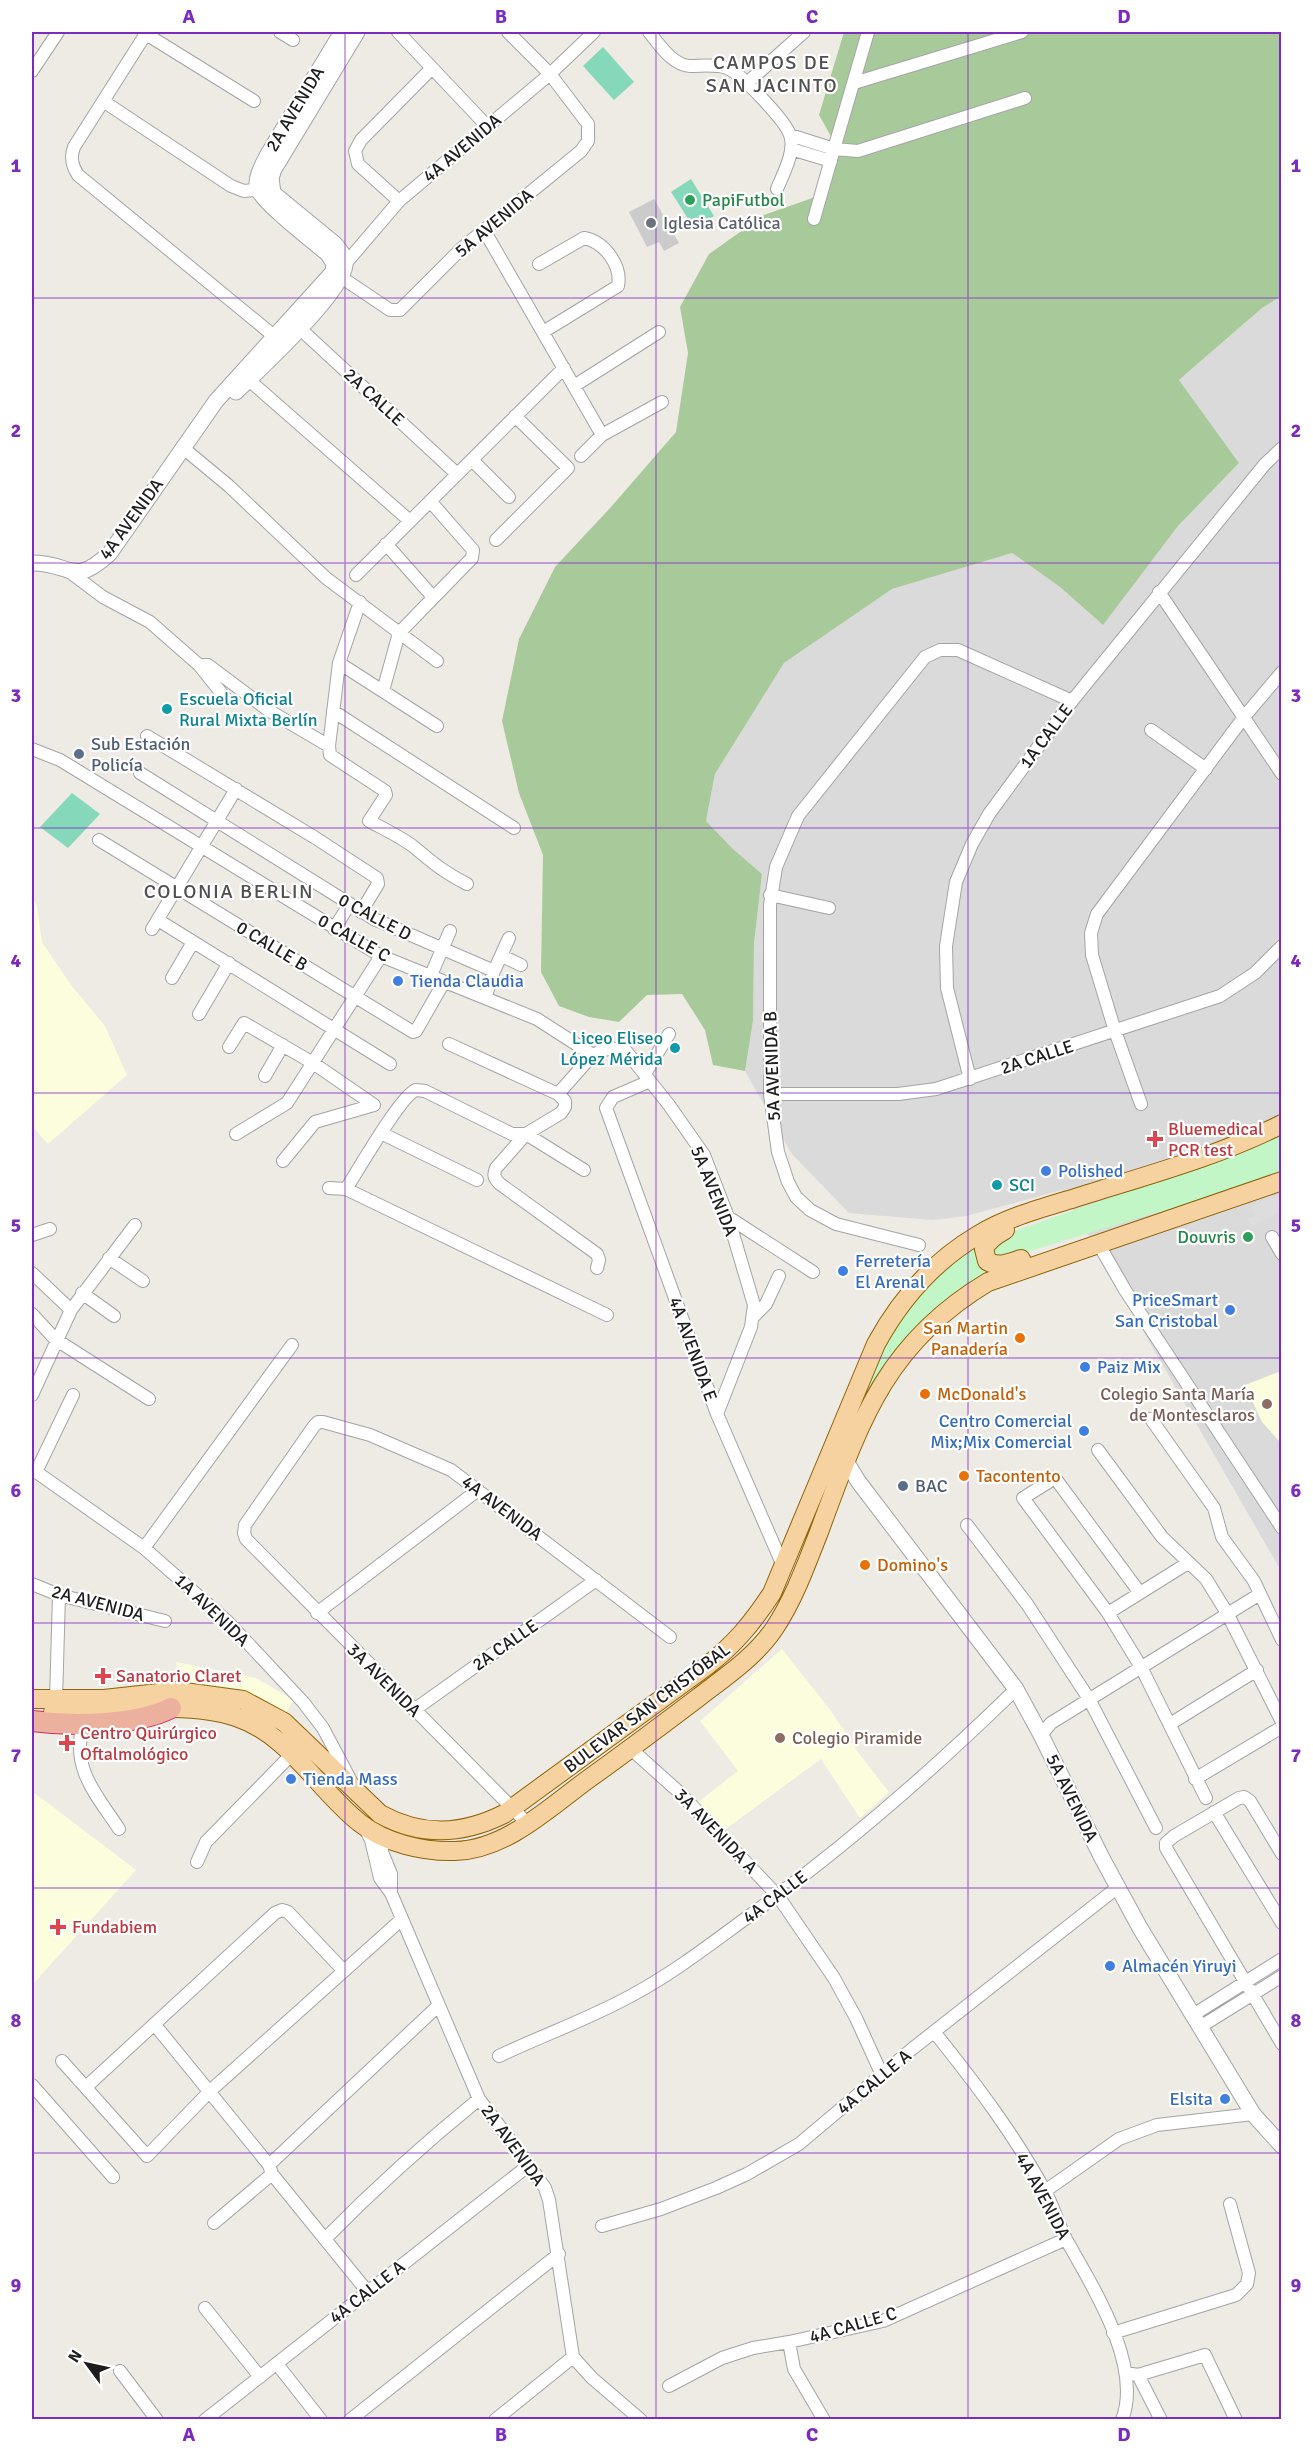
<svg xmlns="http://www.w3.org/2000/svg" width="1313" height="2451" viewBox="0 0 1313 2451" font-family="Signika,sans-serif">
	<rect width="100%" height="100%" fill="#eeeae4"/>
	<path fill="#dbdada" d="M1281,296V1571L1062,1190L966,1216L933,1220L849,1213L791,1153L745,1071L753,1021L754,944L762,874L733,849L706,821L715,774L784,663L892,589L1012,553L1060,587L1102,624L1178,526L1239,463L1179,380L1262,308Z"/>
	<path fill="#fcfddd" d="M32,896L37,906L42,942L71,985L105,1026L127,1075L48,1144L32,1126Z
		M1281,1371L1282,1441L1280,1442L1262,1422L1245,1385Z
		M782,1649L831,1711L860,1755L889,1792L860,1818L821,1759L723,1831L697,1803L738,1771L700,1721Z
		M176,1662L256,1678L294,1700L284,1715L249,1694L179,1682Z
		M32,1791L136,1870L32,1985Z"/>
	<path fill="#cbcbcb" d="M654,199L679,243L664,251L659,242L647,247L629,212Z"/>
	<path fill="#a8ca9b" d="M844,32H1281V296L1262,308L1179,380L1239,463L1178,526L1103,625L1060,587L1012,553L892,589L784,663L715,774L706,821L733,849L762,874L754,944L753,1021L745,1071L713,1065L705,1030L682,994L647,995L619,1022L589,1017L559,1006L541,972L543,855L519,793L502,721L519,639L555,567L611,507L676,432L688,353L680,307L709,254L764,215L818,196L837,147L819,115Z"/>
	<path fill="#c3f6c7" d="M1281,1129V1177L1202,1205L1155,1213L997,1261L991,1245L1006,1234L1120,1194Z
		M983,1238L998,1273L868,1392L869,1378L883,1347L926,1283Z"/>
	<path fill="#86d8ba" d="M603,47L634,82L614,100L583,66Z
		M691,179L714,216L694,228L671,192Z
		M72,793L100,814L68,848L40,827Z"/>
	<path fill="#ddd" d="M1281,1194V1211L1252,1227L1247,1218L1256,1216L1251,1205Z"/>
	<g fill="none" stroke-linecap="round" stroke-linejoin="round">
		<g stroke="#a4a4a4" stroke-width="14">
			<path id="minor" d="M147,32L74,147C70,158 72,166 78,175L274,336
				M280,32L293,40
				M398,32L487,126
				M649,32C659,44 672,65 690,66C703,66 716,64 727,68C741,73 786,122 790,135C796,151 783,174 777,189
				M146,34L254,101
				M32,71L58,32
				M748,82L804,32
				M854,83L1022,32
				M103,101L231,186L244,191L264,189
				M790,135L834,149L868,32
				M791,149L831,161
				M399,201L358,164L355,151L361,140L432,68
				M814,219L834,149L858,151L1025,98
				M484,230L602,435
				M339,264L346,263L399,201L550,74L594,32
				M539,264L584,238C605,242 622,266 618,286L543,332
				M335,273L390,310H400L461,249L581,151L588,141V124L550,74L508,32
				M295,324L457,474
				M242,374L410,521
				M574,386L659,332
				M182,447L229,486L326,578L437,661
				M581,456L602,435L662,402
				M472,460L509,497
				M496,540L568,468L515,416
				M386,544L433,597
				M71,573L103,597L150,622L199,665H208L268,710L329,746
				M356,575L564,368
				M1159,592L1282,774
				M360,602L339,663L329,746L330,755L385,791L386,795L369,821C384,829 401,837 414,847C434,864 444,872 467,884
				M339,663L437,726
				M199,665L227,700
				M383,691L399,633L472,558L473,550L430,501
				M333,711L514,828
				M1151,730L1206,769
				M147,736L314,837L377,878L378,884L361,912
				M32,749L60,760L381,956L537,1019L593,1055
				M140,773L374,919L494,971
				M99,840L413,1032L416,1031L444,982
				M770,895L829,908
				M158,920L390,1064
				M152,929L236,789
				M334,929L349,905
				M502,956L521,965
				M431,975L450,931
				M172,978L193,942
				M485,998L494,971L509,938
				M199,1014L229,963
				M449,1044L558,1094
				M229,1047L244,1023L313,1063L374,1105L315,1122L283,1161
				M645,1074L669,1034
				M265,1076L283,1045
				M970,1079L947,988L946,946L956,882L972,844L989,814L1072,701L1265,464L1282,448
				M650,1081L613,1097L606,1108L717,1414L784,1568
				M770,1094H898L936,1089L1220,996L1255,973L1282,946
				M1141,1104L1115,1031L1092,955L1091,933L1097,914L1244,717L1282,672
				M381,1133L477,1180
				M236,1134L287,1103L381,956
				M329,1188L346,1189L607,1315
				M346,1189C357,1172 401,1095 416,1090C417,1090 424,1091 425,1091L512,1134H526L584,1170
				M728,1217L813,1272
				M32,1235L50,1229
				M1272,1237L1282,1254
				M1098,1243L1125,1290L1282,1528
				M919,1245L836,1224L810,1210L796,1197L788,1182L778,1152L770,1094V905L776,867L798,816L925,657L940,650H958L1072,701
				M109,1258L143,1281
				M597,1268L599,1260L597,1254L500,1184C494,1178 493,1175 496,1168L526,1134L561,1113L565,1107V1101L558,1094L588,1060C599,1049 612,1046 626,1051L669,1105L704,1155L728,1217L754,1305L751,1327L717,1414
				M32,1273L71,1310
				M82,1293L114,1316
				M32,1314L55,1339L149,1399
				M754,1316L766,1304L779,1276
				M32,1395L71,1310L135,1225
				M1151,1419L1214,1508L1222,1537L1254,1581L1282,1640
				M1098,1450L1162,1537L1206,1579L1227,1613L1282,1722
				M32,1469L144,1548L228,1622L303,1702L323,1728L351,1781
				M36,1472L73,1395
				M967,1525L1027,1604L1089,1699L1156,1828
				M144,1548L292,1345
				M32,1584L59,1595L165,1621
				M1140,1593L1055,1478L1023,1498L1108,1613L1141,1667L1206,1798
				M317,1613L478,1490
				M1108,1613L1188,1563
				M56,1700L59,1595
				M414,1710L596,1580
				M83,1724C71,1769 96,1794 119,1829
				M1170,1724L1257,1670
				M1041,1735L1051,1723L1260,1594
				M631,1749L680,1793L778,1896L834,1978L856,2018L882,2075
				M1195,1779L1282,1727
				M1214,1812L1282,1923
				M527,1823L246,1539L244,1533L245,1525L314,1426L318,1422H323L370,1435L451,1470L670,1637
				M364,1827L371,1840L380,1878L391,1893L479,2099L529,2165L545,2188L549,2200L573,2357L592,2378L641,2420
				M383,1837L382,1852L391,1874V1893
				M1282,1854L1250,1801L1244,1797L1239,1798L1174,1836L1166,1843V1848L1282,2044
				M197,1862L206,1842L292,1754
				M1193,2015L1282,1959
				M155,2025L269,2165L272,2174L367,2291
				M1200,2027L1282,1976
				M935,2033C975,2083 1014,2134 1045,2191C1054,2207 1058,2225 1067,2241C1093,2287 1143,2366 1122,2420
				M499,2056C545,2034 592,2018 636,1993C676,1971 712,1943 749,1916C844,1848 932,1771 1016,1689
				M62,2061L147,2156L210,2091L402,1919
				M32,2085L113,2177
				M86,2087L275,1913L282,1910L288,1912L344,1971
				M269,2165L439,2005
				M1045,2191L1119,2139L1157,2125L1253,2114
				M214,2223L272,2174
				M602,2226L661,2209L716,2188L747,2174L799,2144L912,2049L1118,1887
				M325,2239C374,2189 425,2143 479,2099
				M205,2308L260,2377
				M1113,2333L1236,2295L1247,2284L1249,2273L1230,2204
				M789,2342L794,2369L824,2420
				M277,2364L321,2420
				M120,2371L157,2420
				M1126,2373L1138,2375L1205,2355L1236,2420
				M1138,2375L1161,2420
				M669,2386L722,2358L753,2348L789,2342L883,2321L1066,2239
				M205,2420L529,2165
				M350,2420L559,2254
				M495,2420L573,2357"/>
		</g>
		<g stroke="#a4a4a4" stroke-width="17">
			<path id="tertiary" d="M236,392C258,371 344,291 345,265C346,257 340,250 335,244L273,193L271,178L274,169L357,32
				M32,563C73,563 72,588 110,553L216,401L333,272L334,264L328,254C315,243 259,200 257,187C256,176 262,166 267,156L342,32
				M846,1461L858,1481L1016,1689L1041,1735L1102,1858L1140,1928L1253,2114L1282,2146"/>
		</g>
		<g stroke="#8d6409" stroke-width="20">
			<path id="primary" d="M1005,1230C996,1235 988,1240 984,1249L987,1261C998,1268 1009,1263 1021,1259
				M32,1699H104L177,1691L243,1700L284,1722L380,1814C422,1837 462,1835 504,1814L708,1665C735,1644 753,1622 772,1593L876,1344C900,1300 934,1261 978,1235C1008,1217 1042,1208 1075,1198C1144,1176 1217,1157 1282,1124
				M53,1712C106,1712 186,1700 236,1717C290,1735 317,1789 360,1823C385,1843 423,1852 455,1851C505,1850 549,1808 587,1780C625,1753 662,1725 699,1697C725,1677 755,1657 774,1629C794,1599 806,1565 819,1532C859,1424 884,1344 988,1282L1282,1181"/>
		</g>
		<g stroke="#cd2f62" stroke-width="22">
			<path id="trunk" d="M32,1721C70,1726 136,1726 171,1708"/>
		</g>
		<use href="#minor" stroke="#fff" stroke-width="12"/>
		<use href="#tertiary" stroke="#fff" stroke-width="15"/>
		<use href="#primary" stroke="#f6d2a0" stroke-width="18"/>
		<use href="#trunk" stroke="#ecb19e" stroke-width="20"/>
	</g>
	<path fill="none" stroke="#7b2cbf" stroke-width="1.5" stroke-opacity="0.55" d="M345,32V2420M656,32V2420M968,32V2420M32,298H1282M32,563H1282M32,828H1282M32,1093H1282M32,1358H1282M32,1623H1282M32,1888H1282M32,2153H1282"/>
	<g fill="#2e9e5b" stroke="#fff" stroke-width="2">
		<circle cx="690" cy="200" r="6"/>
		<circle cx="1248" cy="1237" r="6"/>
	</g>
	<circle fill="#6b7280" stroke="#fff" stroke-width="2" cx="651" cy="223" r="6"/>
	<g fill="#0f9aa8" stroke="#fff" stroke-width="2">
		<circle cx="167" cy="709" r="6"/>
		<circle cx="675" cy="1048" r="6"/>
		<circle cx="997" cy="1185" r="6"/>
	</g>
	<g fill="#5c6f8a" stroke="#fff" stroke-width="2">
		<circle cx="79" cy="754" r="6"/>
		<circle cx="903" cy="1486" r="6"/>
	</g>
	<g fill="#3f7fe0" stroke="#fff" stroke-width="2">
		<circle cx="398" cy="981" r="6"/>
		<circle cx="1046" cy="1171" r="6"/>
		<circle cx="843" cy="1271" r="6"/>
		<circle cx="1230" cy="1310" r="6"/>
		<circle cx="1085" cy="1367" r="6"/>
		<circle cx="1084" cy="1431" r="6"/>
		<circle cx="291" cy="1779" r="6"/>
		<circle cx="1110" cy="1966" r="6"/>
		<circle cx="1225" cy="2099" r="6"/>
	</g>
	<g fill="#e0444e" stroke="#fff" stroke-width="2">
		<path d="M1152 1130h6v6h6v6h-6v6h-6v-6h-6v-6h6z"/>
		<path d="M100 1667h6v6h6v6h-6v6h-6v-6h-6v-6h6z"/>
		<path d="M64 1734h6v6h6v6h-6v6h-6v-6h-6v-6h6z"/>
		<path d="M55 1918h6v6h6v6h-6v6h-6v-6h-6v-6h6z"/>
	</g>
	<g fill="#e8710a" stroke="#fff" stroke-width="2">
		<circle cx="1020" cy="1338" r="6"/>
		<circle cx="925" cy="1394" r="6"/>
		<circle cx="964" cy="1476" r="6"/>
		<circle cx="865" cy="1565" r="6"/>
	</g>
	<g fill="#8d6e63" stroke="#fff" stroke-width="2">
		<circle cx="1267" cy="1404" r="6"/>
		<circle cx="780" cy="1738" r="6"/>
	</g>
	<g text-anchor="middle" stroke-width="4.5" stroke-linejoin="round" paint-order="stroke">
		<g font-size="18" fill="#1d1d1d" stroke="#fff">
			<text transform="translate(295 109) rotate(-59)" y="6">2A AVENIDA</text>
			<text transform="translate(462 148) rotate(-40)" y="6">4A AVENIDA</text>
			<text transform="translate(494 223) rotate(-40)" y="6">5A AVENIDA</text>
			<text transform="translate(374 397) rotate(43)" y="6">2A CALLE</text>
			<text transform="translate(131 519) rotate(-54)" y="6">4A AVENIDA</text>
			<text transform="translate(1046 736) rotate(-53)" y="6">1A CALLE</text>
			<text transform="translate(375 917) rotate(28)" y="6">0 CALLE D</text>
			<text transform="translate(354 938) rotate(29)" y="6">0 CALLE C</text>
			<text transform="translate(272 946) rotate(31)" y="6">0 CALLE B</text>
			<text transform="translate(1037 1057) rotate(-18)" y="6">2A CALLE</text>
			<text transform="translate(772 1066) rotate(-92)" y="6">5A AVENIDA B</text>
			<text transform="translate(714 1191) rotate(68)" y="6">5A AVENIDA</text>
			<text transform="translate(693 1349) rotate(70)" y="6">4A AVENIDA E</text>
			<text transform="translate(502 1508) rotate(37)" y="6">4A AVENIDA</text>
			<text transform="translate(98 1603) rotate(15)" y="6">2A AVENIDA</text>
			<text transform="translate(212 1610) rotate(44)" y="6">1A AVENIDA</text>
			<text transform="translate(505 1645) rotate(-35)" y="6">2A CALLE</text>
			<text transform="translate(384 1680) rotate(45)" y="6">3A AVENIDA</text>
			<text transform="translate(647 1708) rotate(-37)" y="6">BULEVAR SAN CRISTÓBAL</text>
			<text transform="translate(1072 1798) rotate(64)" y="6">5A AVENIDA</text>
			<text transform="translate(716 1831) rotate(46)" y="6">3A AVENIDA A</text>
			<text transform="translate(775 1897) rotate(-37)" y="6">4A CALLE</text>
			<text transform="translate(874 2082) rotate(-40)" y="6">4A CALLE A</text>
			<text transform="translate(513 2145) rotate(54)" y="6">2A AVENIDA</text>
			<text transform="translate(1043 2196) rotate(62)" y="6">4A AVENIDA</text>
			<text transform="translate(367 2292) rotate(-38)" y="6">4A CALLE A</text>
			<text transform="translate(853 2325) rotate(-16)" y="6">4A CALLE C</text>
		</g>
		<g font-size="18" fill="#27864d" stroke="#fff" text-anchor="start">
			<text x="702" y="206">PapiFutbol</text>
			<text x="1236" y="1243" text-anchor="end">Douvris</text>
		</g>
		<g font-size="18" fill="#5b616d" stroke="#fff" text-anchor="start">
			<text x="663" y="229">Iglesia Católica</text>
		</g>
		<g font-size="18" fill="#0d838f" stroke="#fff" text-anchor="start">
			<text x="179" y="705">Escuela Oficial<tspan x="179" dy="21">Rural Mixta Berlín</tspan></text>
			<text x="663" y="1044" text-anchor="end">Liceo Eliseo<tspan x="663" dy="21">López Mérida</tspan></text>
			<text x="1009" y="1191">SCI</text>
		</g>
		<g font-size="18" fill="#4e5e75" stroke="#fff" text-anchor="start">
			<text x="91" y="750">Sub Estación<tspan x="91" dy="21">Policía</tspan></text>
			<text x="915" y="1492">BAC</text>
		</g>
		<g font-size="18" fill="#366cbe" stroke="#fff" text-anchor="start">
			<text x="410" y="987">Tienda Claudia</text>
			<text x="1058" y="1177">Polished</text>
			<text x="855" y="1267">Ferretería<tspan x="855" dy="21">El Arenal</tspan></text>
			<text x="1218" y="1306" text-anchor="end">PriceSmart<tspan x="1218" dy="21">San Cristobal</tspan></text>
			<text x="1097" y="1373">Paiz Mix</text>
			<text x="1072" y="1427" text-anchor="end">Centro Comercial<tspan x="1072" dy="21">Mix;Mix Comercial</tspan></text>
			<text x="303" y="1785">Tienda Mass</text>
			<text x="1122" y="1972">Almacén Yiruyi</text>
			<text x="1213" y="2105" text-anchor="end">Elsita</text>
		</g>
		<g font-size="18" fill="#be3a42" stroke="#fff" text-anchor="start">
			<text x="1168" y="1135">Bluemedical<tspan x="1168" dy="21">PCR test</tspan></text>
			<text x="116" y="1682">Sanatorio Claret</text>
			<text x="80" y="1739">Centro Quirúrgico<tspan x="80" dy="21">Oftalmológico</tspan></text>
			<text x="72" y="1933">Fundabiem</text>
		</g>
		<g font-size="18" fill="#c56008" stroke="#fff" text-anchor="start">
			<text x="1008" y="1334" text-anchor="end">San Martin<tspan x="1008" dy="21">Panadería</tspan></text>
			<text x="937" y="1400">McDonald's</text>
			<text x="976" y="1482">Tacontento</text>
			<text x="877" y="1571">Domino's</text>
		</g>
		<g font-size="18" fill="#785e54" stroke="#fff" text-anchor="end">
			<text x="1255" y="1400">Colegio Santa María<tspan x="1255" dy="21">de Montesclaros</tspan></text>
			<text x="792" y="1744" text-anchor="start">Colegio Piramide</text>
		</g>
		<g font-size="20" letter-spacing="1.5" fill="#505050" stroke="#fff">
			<text x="772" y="69">CAMPOS DE<tspan x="772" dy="23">SAN JACINTO</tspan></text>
			<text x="229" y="898">COLONIA BERLIN</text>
		</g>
	</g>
	<rect width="1313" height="2451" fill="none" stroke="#ffffff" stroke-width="66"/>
	<g transform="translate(87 2364) rotate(303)" stroke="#ffffff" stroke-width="4.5" paint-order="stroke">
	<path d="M0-4.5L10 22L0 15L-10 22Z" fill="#1d1d1d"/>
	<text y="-9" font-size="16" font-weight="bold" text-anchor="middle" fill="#1d1d1d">N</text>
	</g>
	<rect x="33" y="33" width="1247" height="2385" fill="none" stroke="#7b2cbf" stroke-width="2"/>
	<g font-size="20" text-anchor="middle" font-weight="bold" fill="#7b2cbf">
		<text x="189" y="23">A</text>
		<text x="501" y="23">B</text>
		<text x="812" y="23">C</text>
		<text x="1124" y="23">D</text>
		<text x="16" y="172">1</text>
		<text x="1296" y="172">1</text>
		<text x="16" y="437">2</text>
		<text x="1296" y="437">2</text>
		<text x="16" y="702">3</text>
		<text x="1296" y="702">3</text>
		<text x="16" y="967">4</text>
		<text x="1296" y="967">4</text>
		<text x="16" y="1232">5</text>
		<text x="1296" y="1232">5</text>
		<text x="16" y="1497">6</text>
		<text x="1296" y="1497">6</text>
		<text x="16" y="1762">7</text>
		<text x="1296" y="1762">7</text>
		<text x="16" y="2027">8</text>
		<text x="1296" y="2027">8</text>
		<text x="16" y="2292">9</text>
		<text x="1296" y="2292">9</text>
		<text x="189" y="2441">A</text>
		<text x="501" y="2441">B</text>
		<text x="812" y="2441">C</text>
		<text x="1124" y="2441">D</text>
	</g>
</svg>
